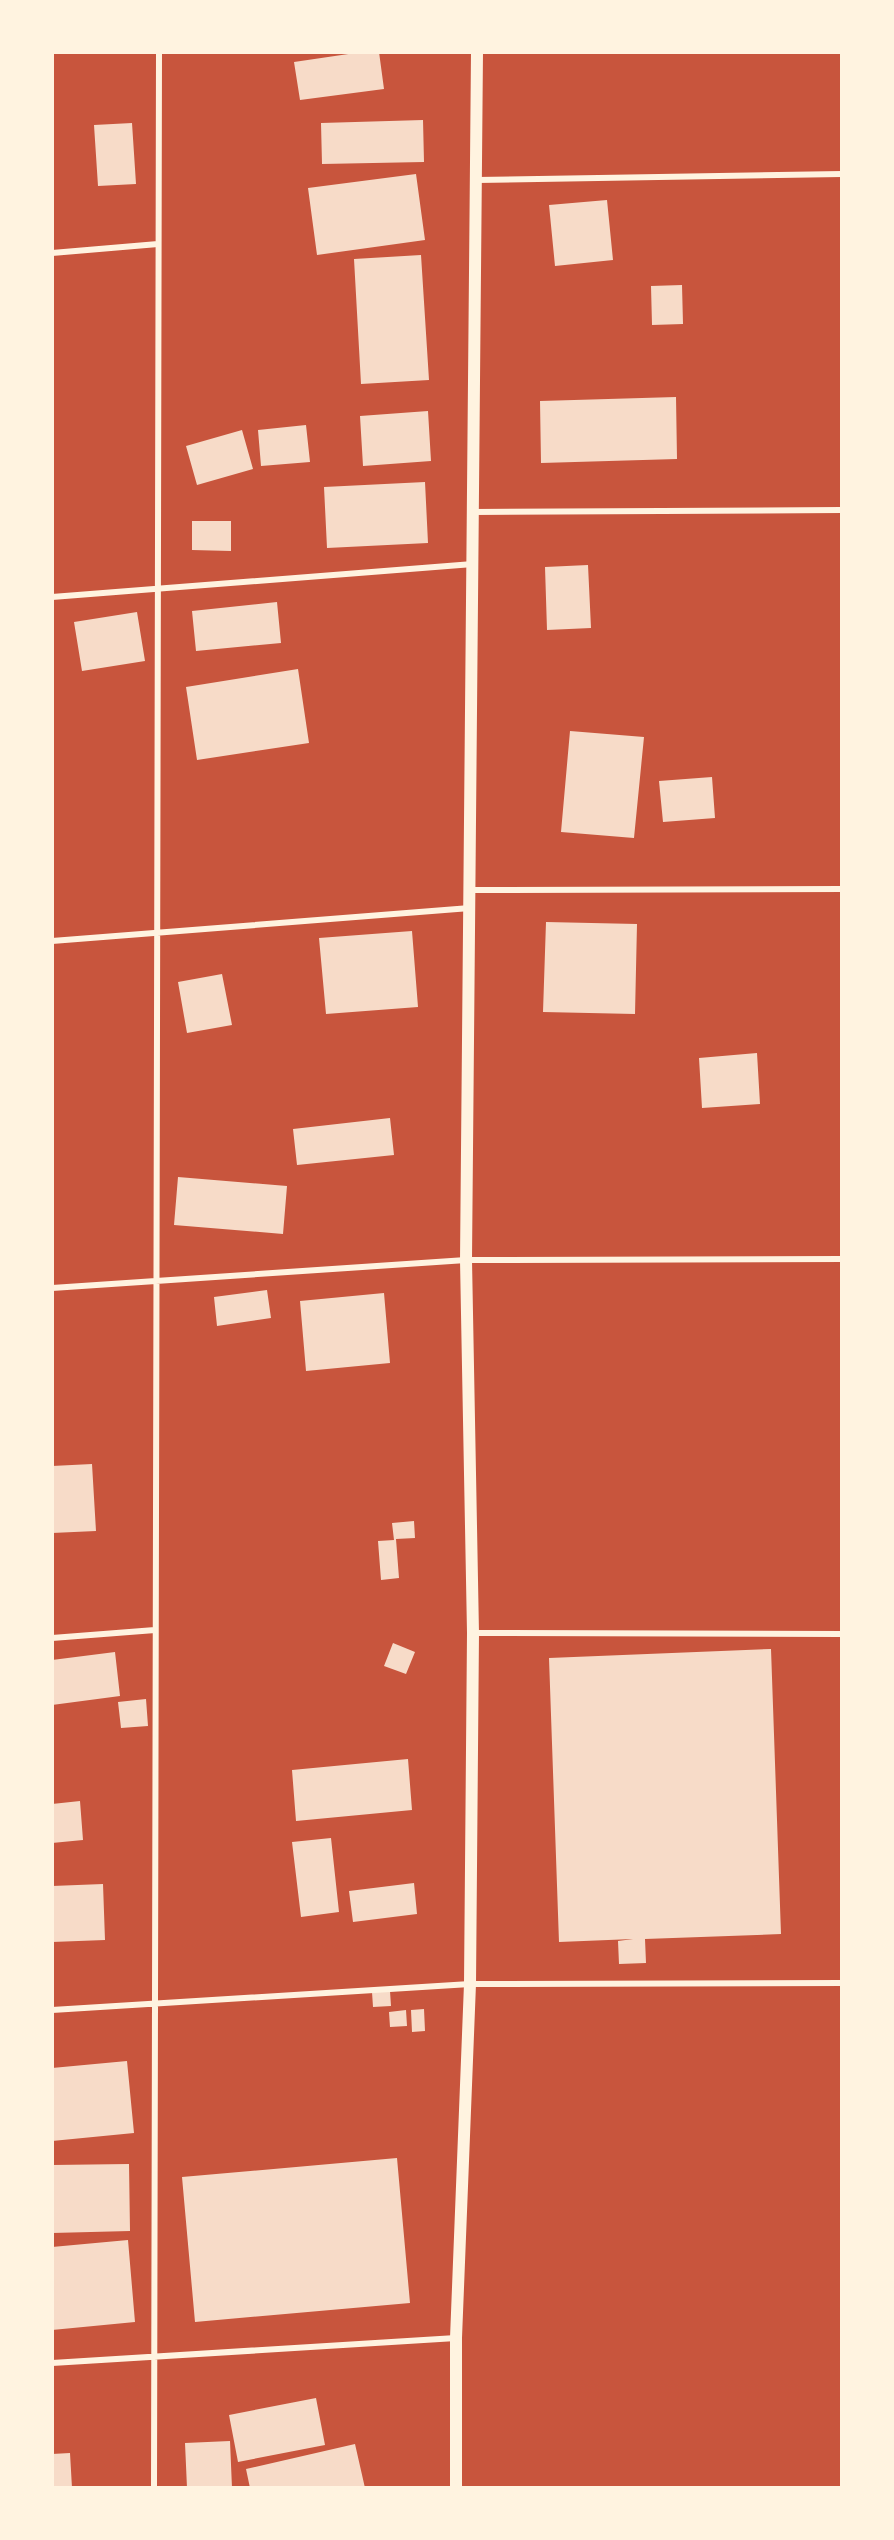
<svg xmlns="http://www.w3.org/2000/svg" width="894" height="2540" viewBox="0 0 894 2540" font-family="'Asap Condensed',sans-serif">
	<rect width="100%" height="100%" fill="#c8553d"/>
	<path fill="#f7dbc8" d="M362,52H379L384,89L300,100L294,62Z
		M423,120L424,162L322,164L321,123Z
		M132,123L136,184L98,186L94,125Z
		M416,174L425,240L317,255L308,188Z
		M607,200L613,260L555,266L549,205Z
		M421,255L429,380L361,384L354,259Z
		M682,285L683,324L652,325L651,286Z
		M676,397L677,459L541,463L540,401Z
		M428,411L431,461L363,466L360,416Z
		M306,425L310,462L261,466L258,430Z
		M242,430L253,469L197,485L186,446Z
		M425,482L428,543L327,548L324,487Z
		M192,521H231V551L192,550Z
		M588,565L591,628L547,630L545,567Z
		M277,602L281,643L196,651L192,611Z
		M137,612L145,661L82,671L74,622Z
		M298,669L309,743L197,760L186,687Z
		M570,731L644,737L634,838L561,832Z
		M712,777L715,818L663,822L659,781Z
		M546,922L637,924L635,1014L543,1012Z
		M412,931L418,1007L326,1014L319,938Z
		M222,974L232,1025L187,1033L178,982Z
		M757,1053L760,1104L702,1108L699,1058Z
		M390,1118L394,1155L297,1165L293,1129Z
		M178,1177L287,1186L283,1234L174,1225Z
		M267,1290L271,1318L217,1326L214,1297Z
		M384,1293L390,1363L306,1371L300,1301Z
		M92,1464L96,1531L52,1533V1466Z
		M414,1521L415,1538L396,1539L399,1578L381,1580L378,1541L394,1540L392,1523Z
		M393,1643L415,1652L406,1674L384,1666Z
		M771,1649L781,1934L645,1939L646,1963L619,1964L618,1941L633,1939L559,1942L549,1658Z
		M115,1652L120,1696L52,1705V1660Z
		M146,1699L148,1726L121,1728L118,1702Z
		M408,1759L412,1810L296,1821L292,1770Z
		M80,1801L83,1840L52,1843V1804Z
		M331,1838L339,1912L301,1917L292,1842Z
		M414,1883L417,1914L353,1922L349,1891Z
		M103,1884L105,1940L52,1942V1886Z
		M390,1991L391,2006L373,2007L372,1992Z
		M424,2009L425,2031L412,2032L411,2010Z
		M406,2010L407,2026L390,2027L389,2012Z
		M127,2061L134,2133L52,2141V2068Z
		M397,2158L410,2303L195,2322L182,2177Z
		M129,2164L130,2231L52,2233V2165Z
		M128,2240L135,2322L52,2330V2247Z
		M316,2398L325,2445L238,2462L229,2415Z
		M230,2441L232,2488H187L185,2443Z
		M355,2444L365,2488H250L246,2469Z
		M70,2453L72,2488H52V2454Z"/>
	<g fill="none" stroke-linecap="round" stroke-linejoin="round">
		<path stroke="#fff3e0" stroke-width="6" d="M477,180L842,174
			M52,253L158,244
			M473,512L842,510
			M52,597L473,564
			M471,890L842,889
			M52,941L470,908
			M52,1288L466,1260L842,1259
			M473,1633L842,1634
			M52,1638L155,1630
			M52,2010L470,1984L842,1983
			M52,2363L456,2338
			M154,2488L159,52"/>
		<path stroke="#fff3e0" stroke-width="12" d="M456,2488V2338L470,1984L473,1633L466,1260L477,52"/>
	</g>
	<rect width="894" height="2540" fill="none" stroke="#fff3e0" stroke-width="108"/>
</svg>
